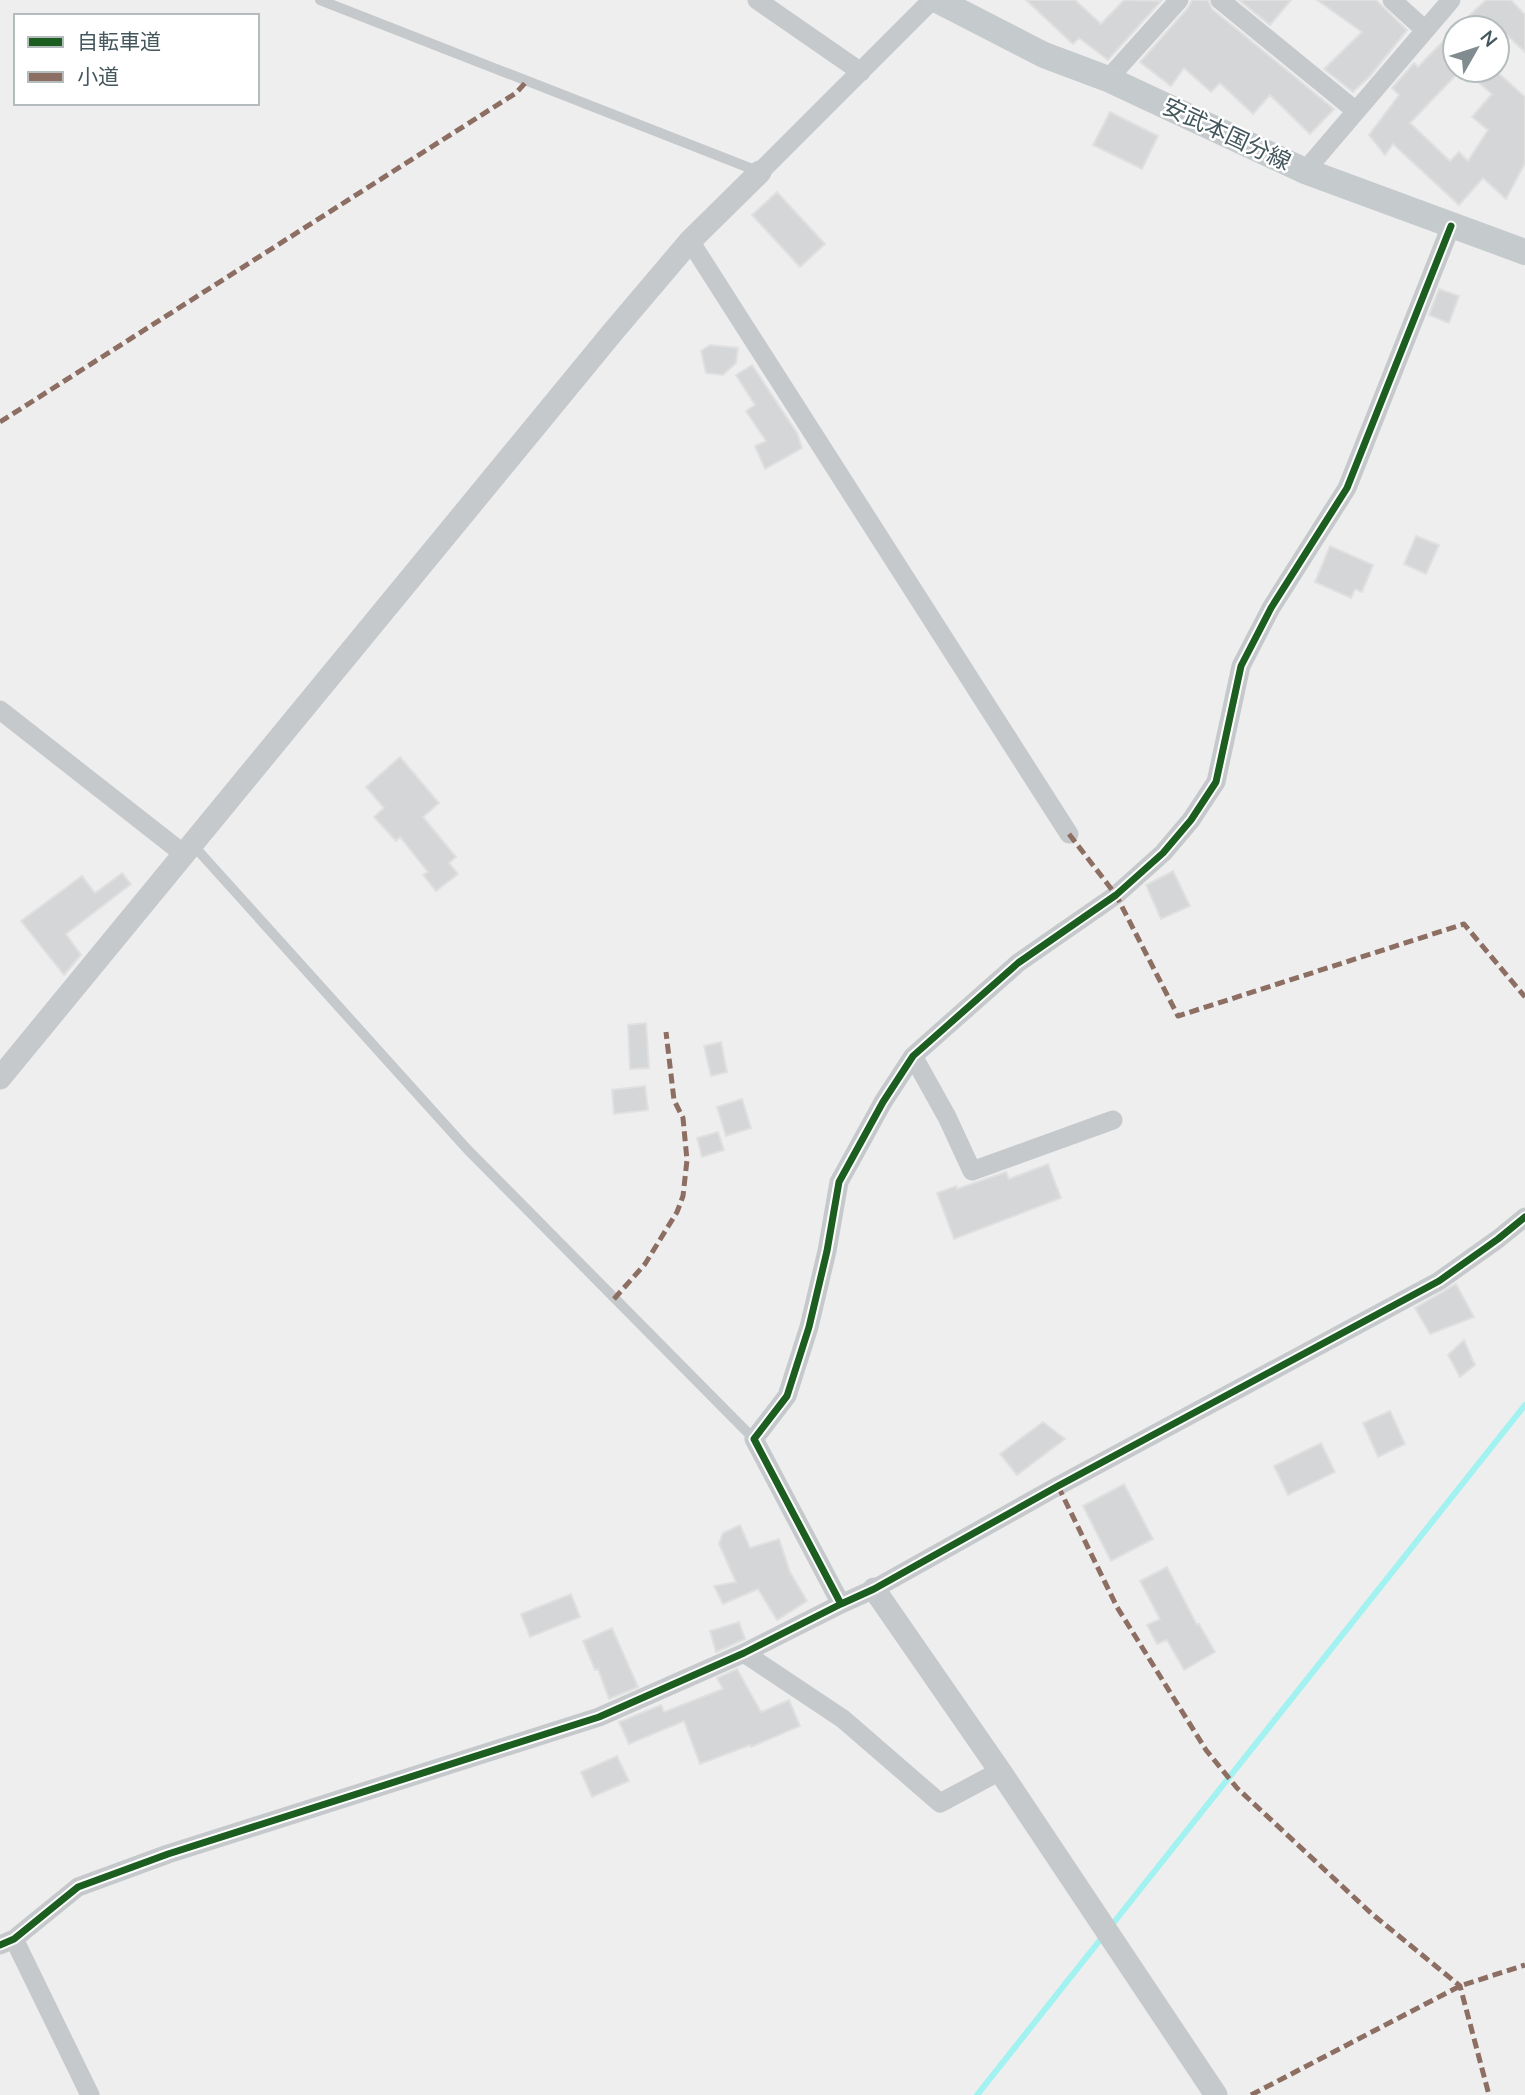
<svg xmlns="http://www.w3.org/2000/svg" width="1525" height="2095" viewBox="0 0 1525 2095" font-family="'Nunito Sans','Noto Sans JP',sans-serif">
	<rect width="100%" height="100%" fill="#efeeee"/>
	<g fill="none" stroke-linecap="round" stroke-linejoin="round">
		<path stroke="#a1f2f0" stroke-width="6" d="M1111,1926L1525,1405
			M977,2095L1104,1935"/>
	</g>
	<path fill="#d5d6d7" stroke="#e0e0e1" stroke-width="2" d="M1026,0H1075L1101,24L1124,0L1161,1L1108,60L1079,38L1073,44Z
		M1192,0H1208L1212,9L1334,109L1310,134L1270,95L1253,114L1220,83L1211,92L1184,68L1171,86L1140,62L1188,8Z
		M1239,0H1291L1270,25Z
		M1317,0H1376L1407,30L1370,76L1353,92L1324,69L1362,32Z
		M1486,0H1511L1525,15V52L1507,35L1503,38L1497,28H1456Z
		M1455,29V76L1410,123L1450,161L1459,152L1468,161L1488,130L1472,117L1492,94L1464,70H1495L1525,97V163L1506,199L1483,178L1459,205L1393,144L1385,155L1369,135L1399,95L1392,88L1414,63L1418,67Z
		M1110,112L1158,136L1142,169L1093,145Z
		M777,192L825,244L800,267L752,215Z
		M1439,289L1459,296L1449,323L1429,315Z
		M710,345L738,348L736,363L723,375L706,373L701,351Z
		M752,365L797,433L802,448L765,469L755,446L766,441L746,411L755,405L736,375Z
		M1416,536L1439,545L1426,574L1404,564Z
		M1330,546L1373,565L1362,592L1355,589L1351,598L1315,582Z
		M400,757L439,803L423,817L456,857L449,863L458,874L436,891L423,875L428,872L400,837L396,841L374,817L384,808L366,787Z
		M1173,871L1190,906L1161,919L1146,885Z
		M122,873L131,884L66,934L81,955L64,975L21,921L82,876L95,893Z
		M646,1023L649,1068L630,1069L628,1025Z
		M721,1042L727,1072L711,1076L704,1046Z
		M645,1086L648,1110L614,1114L612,1090Z
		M742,1099L751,1128L726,1136L717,1107Z
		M718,1132L724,1150L702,1157L697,1138Z
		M1048,1164L1061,1198L954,1239L937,1193L956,1186L957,1189L1006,1172L1009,1179Z
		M1456,1284L1474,1317L1430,1334L1415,1308Z
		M1464,1340L1475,1365L1460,1377L1448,1355Z
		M1390,1411L1405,1444L1378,1457L1363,1423Z
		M1043,1422L1065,1439L1017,1475L1000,1454Z
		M1321,1443L1335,1472L1288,1495L1274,1466Z
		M1124,1484L1153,1539L1111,1561L1083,1506Z
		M740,1525L750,1548L779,1539L790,1572L807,1601L777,1620L758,1589L723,1604L714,1586L736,1582L719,1544L723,1533Z
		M1167,1567L1197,1625L1199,1624L1215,1652L1184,1670L1167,1640L1157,1644L1147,1625L1160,1619L1140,1581Z
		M571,1594L580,1617L530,1637L521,1614Z
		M739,1622L745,1639L716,1652L710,1631Z
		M612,1628L638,1687L609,1699L598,1669L595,1670L583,1641Z
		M737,1669L761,1712L789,1700L800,1726L751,1747L750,1745L700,1764L684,1721L629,1744L619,1722L661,1705L664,1712L723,1689L717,1678Z
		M617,1756L629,1781L592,1797L581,1772Z"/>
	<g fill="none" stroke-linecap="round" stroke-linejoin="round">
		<path stroke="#c5c9cb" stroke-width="10" d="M320,0L760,172
			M193,845L467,1149L754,1439"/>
		<path stroke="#c5c9cb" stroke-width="19" d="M757,0L861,72
			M1220,0L1356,111
			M1392,0L1425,30
			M1108,79L1179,0
			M1305,171L1451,0
			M760,172L932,0
			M690,241L1069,834
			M0,710L185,855
			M913,1056L947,1117L972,1171L1113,1120
			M841,1604L754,1439L787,1396L809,1327L827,1251L839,1182L883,1102L913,1056L1018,963L1116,895L1163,853L1191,820L1216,782L1241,666L1271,608L1347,488L1451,226
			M744,1653L843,1719L940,1803L1000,1771
			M14,1939L90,2095
			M0,1945L14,1939L78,1887L168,1854L599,1717L744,1653L841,1604L874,1589L1058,1486L1439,1281L1498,1239L1525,1217"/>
		<path stroke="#c5c9cb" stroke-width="23" d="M0,1078L612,333L690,241L760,172
			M874,1589L1000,1771L1216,2095"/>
		<path stroke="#c5cacd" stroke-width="26" d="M937,0L1044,55L1108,79L1305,171L1525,252"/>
		<path stroke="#8d6e63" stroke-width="5" stroke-dasharray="10 5" stroke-linecap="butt" d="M0,422L516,93L527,81
			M1069,834L1116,895L1178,1016L1464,924L1525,997
			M614,1299L645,1264L677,1212L683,1196L687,1160L683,1118L674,1100L666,1032
			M1058,1486L1117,1607L1206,1750L1237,1788L1372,1914L1460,1986L1489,2095
			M1251,2095L1460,1986L1525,1965"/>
		<g stroke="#fff" stroke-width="11">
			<path id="cycleway" d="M841,1604L754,1439L787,1396L809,1327L827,1251L839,1182L883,1102L913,1056L1018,963L1116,895L1163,853L1191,820L1216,782L1241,666L1271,608L1347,488L1451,226
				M0,1945L14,1939L78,1887L168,1854L599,1717L744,1653L841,1604L874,1589L1058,1486L1439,1281L1498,1239L1525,1217"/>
		</g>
		<use href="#cycleway" stroke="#1b5e20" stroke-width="7"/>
	</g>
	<g text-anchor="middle" stroke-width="5" stroke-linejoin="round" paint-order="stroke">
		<g font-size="23" fill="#44575d" stroke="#fff">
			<text transform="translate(1227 134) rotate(25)" y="8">安武本国分線</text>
		</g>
	</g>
	<rect x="14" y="14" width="245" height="91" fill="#ffffff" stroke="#b4bcbe" stroke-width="2"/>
	<rect x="28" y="37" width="35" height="10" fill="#1b5e20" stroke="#b4bcbe" stroke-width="2"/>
	<text x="77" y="49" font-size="21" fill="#44575d">自転車道</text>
	<rect x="28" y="72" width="35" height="10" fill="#8d6e63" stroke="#b4bcbe" stroke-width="2"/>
	<text x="77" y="84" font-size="21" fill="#44575d">小道</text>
	<g transform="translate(1476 49) rotate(51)"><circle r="33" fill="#ffffff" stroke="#b4bcbe" stroke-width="2"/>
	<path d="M0-5L12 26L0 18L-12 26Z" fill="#808c90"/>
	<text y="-10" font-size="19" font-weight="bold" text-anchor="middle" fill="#44575d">N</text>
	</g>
</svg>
